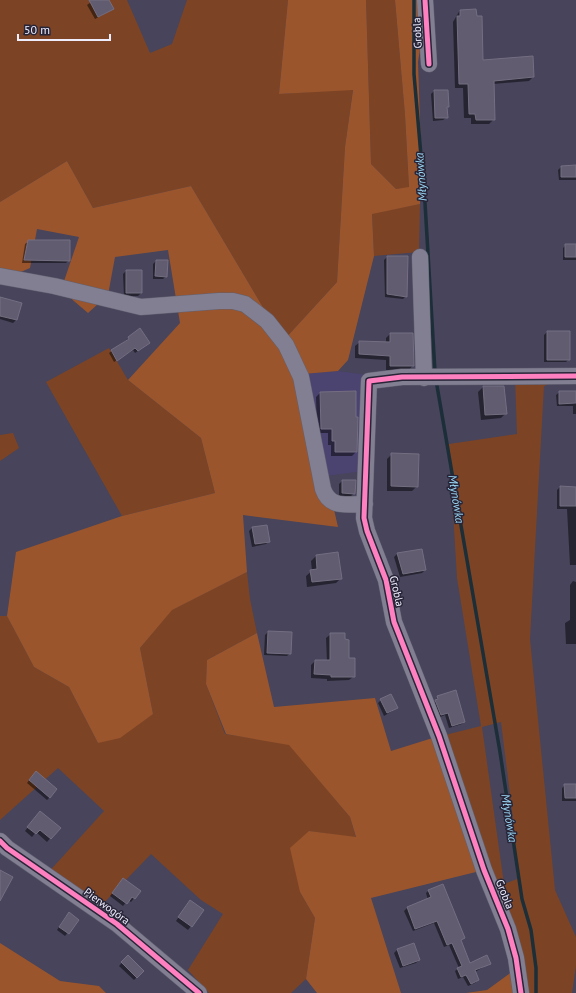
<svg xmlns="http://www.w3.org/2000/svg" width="576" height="993" viewBox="0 0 576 993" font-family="'PT Sans',sans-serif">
	<rect width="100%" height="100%" fill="#47445b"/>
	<path fill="#4b4471" d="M338,371L367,375L363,471L326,476L303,374Z"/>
	<path fill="#7c4425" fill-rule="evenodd" d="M0,0H127L150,53L172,44L187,0H288L279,94L353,89L345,147L337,282L283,341L191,186L93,208L67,161L0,202Z
		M366,0H395L405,115L409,188L396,189L371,164Z
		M420,204L419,252L374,256L372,213Z
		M109,348L128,380L201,438L215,493L122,516L46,382Z
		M571,376L544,386L530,639L555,890L576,937V966L572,993H525L441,736L481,726L457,578L449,444L517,434L515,377ZM501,722L513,818L517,879L504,884L482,727Z
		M13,433L19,448L0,461V435Z
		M247,572L250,599L257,633L207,660L206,684L225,734L289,744L350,817L356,838L309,831L300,892L315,918L306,979L291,993H209L188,970L223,914L201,900L151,854L97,910L46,875L104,811L58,768L0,820V616H7L34,667L69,687L98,743L153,714L140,648L171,610Z"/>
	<path fill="#9b552c" d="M288,0H366L371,164L396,189L409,187L405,115L395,0H420L422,36L418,62L421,151L420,204L372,214L374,256L348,360L338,371L303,374L338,527L243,515L247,572L172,610L140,648L153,714L120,738L98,743L69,687L34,667L7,616L16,552L122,516L215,493L201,438L128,380L180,323L168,250L115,257L108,295L88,313L61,290L79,237L37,229L30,268L0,281V202L67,161L93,208L191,186L283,341L337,282L345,147L353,90L279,94Z
		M257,633L274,707L375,698L391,751L439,736L484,870L371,898L401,993H317L306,979L315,918L300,892L290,848L309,831L356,837L350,817L289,745L226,734L206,684L207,660Z
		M0,943L60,981L99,986L106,993H0Z
		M513,971L514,993H466L487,990Z"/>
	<path fill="#0007" d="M94,0H108L113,9L95,19L87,5Z
		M460,10L482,61L533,77L529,81L493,84L494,119L489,124H471V118H464L463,88H455L453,22Z
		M434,91L448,107L446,109L447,117L443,120L433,121L431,94Z
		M576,166V180H559L558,170L561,167Z
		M29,241L69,260L66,263H22L25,244Z
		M566,245H576V260H563V248Z
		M387,257L406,296L403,299L385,297L384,260Z
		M156,261L166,276L163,279H153V264Z
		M126,271L141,293L138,296H124L123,274Z
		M0,299L20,303L16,320L13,323L0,319Z
		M140,330L146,345L135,353L133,350L114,362L109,353Z
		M547,332L569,359L566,362H544V335Z
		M390,334L413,365L409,370H386V360L355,358V346L360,342L386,343V338Z
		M483,387L506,413L501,418L481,420L478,392Z
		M560,392H576V414H573V406H557L556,395Z
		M320,393L356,452L352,456H331V445H328V433H317L316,397Z
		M392,454L417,486L412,491H387V459Z
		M342,481L354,493L351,496H339V484Z
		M560,487H576V565H570L567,509H557V490Z
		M252,528L269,541L266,544L252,547L249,531Z
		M421,550L425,570L422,573L400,577L394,557L397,554Z
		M338,554L341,578L336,583L307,587L306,576L312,571L311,561L316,556Z
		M573,581L576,582V644H566L565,623L570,620V585Z
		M268,632L291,633L290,653L287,656L264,655L265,635Z
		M331,634L348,659L354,676L349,680L327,681V679L311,678V665L315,661H327L326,638Z
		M438,697L464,721L462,724L449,728L445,715L438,718L433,704Z
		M381,700L397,708L384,716L378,703Z
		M33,775L50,797L47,800L27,783Z
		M565,785H576V801H562V788Z
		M37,816L59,828L47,842L36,832L32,837L25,831Z
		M120,882L139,892L131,902L128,900L123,906L110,896Z
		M429,890L464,937L460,941L470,964L490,963L475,972L478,980L475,983L468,986L463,977L458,979L455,971L459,968L449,945L444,947L434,923L413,931L404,911L407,908L428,900L426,893Z
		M187,905L203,910L188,930L176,921Z
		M66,916L78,920L65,936L57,930Z
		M397,950L419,960L416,963L400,968L394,953Z
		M128,956L143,971L134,980L119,966Z"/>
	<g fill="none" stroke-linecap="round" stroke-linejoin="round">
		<path stroke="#1c2e38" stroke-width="3.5" d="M414,0V74L425,203L435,372
			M436,380L500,752L522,899L531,930L536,968V993"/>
	</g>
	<path fill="#615c6f" stroke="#756e82" d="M89,0H109L114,9L98,17Z
		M476,9L477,16H482L483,60L533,56L534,77L494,81L495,120H476L475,114H469L468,84H459L457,16H460V10Z
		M434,90H448L449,107H447L448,118H435Z
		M576,165V177H561V166Z
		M28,240H70V261L24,260Z
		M565,244H576V257H565Z
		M387,256H408L407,297L387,294Z
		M156,260H168L167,277L155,276Z
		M126,270H142V293H126Z
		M0,297L22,303L17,320L0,316Z
		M140,328L150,343L138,351L135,348L117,361L111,350L129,339L128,337Z
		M547,331H570V360H547Z
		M390,333H413L414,366H390V356L359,354V341L390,342Z
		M483,386H504L507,414L485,415Z
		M356,391V417H358L357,452H335V441H332V429H321L320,392Z
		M559,391H576V403L559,404Z
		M391,453L419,454L418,487L391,486Z
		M342,480H356L355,494L342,493Z
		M560,486L576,487V506H560Z
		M267,525L270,542L255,544L252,527Z
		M422,549L426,570L403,574L397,553Z
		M338,552L342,579L312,582L310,570L317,569L316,555Z
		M268,631L292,632L291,654L267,653Z
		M330,633H345V639L349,640V658H355V677H331V675L314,674L315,660H330Z
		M456,690L465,722L452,726L448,713L441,715L435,700L438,699L437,696Z
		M391,694L398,708L387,713L380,699Z
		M36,771L57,789L50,798L29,780Z
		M564,784H576V798H565Z
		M40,811L61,828L51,839L40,830L36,834L27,827Z
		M0,870L13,877L0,901Z
		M123,878L141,891L135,899L132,897L127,904L112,893Z
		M443,884L465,938L461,940L470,963L487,955L491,964L475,970L479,980L471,984L466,975L461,977L457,968L462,966L452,943L447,945L437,921L415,929L407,907L431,897L428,890Z
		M190,900L204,910L192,927L178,917Z
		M69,912L79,920L69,934L59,927Z
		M414,943L420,960L403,966L397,949Z
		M128,955L144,971L137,978L121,962Z"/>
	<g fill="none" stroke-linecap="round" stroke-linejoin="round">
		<g stroke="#626071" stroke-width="17">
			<path id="minor" d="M425,0L429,64
				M420,257L424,378
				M0,276L54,286L141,307L219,301H233L245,304L267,321L286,345L301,377L323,489C330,509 347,504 365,504
				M0,841L7,848L117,924L199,993
				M521,993L516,958L508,929L484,870L439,736L394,622L386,580L367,531L364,518L369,381L402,377L576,376"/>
		</g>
		<use href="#minor" stroke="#817f91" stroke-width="16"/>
		<g stroke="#282538" stroke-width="8">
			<path id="cycleway" d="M425,0L429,64
				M0,841L7,848L117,924L199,993
				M521,993L516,958L508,929L484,870L439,736L394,622L386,580L367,531L364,518L369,381L402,377L576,376"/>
		</g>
		<use href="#cycleway" stroke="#ff80c0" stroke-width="5"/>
	</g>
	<g text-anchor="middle" stroke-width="3" stroke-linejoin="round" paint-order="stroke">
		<g font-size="11" fill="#efeefe" stroke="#282538">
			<text transform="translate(417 33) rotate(-93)" y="4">Grobla</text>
			<text transform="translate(397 591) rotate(77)" y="4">Grobla</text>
			<text transform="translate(505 894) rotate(68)" y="4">Grobla</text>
			<text transform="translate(107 906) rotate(36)" y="4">Pierwogóra</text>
		</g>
		<g font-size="12" font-style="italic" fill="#99d5f2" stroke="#282538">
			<text transform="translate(421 177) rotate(-94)" y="4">Młynówka</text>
			<text transform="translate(456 499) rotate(81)" y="4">Młynówka</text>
			<text transform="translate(509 818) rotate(81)" y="4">Młynówka</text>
		</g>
	</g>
	<path d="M18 34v6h92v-6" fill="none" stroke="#efeefe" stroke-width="2"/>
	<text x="24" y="34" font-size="12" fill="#efeefe" stroke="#282538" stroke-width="3" paint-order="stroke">50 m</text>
</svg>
